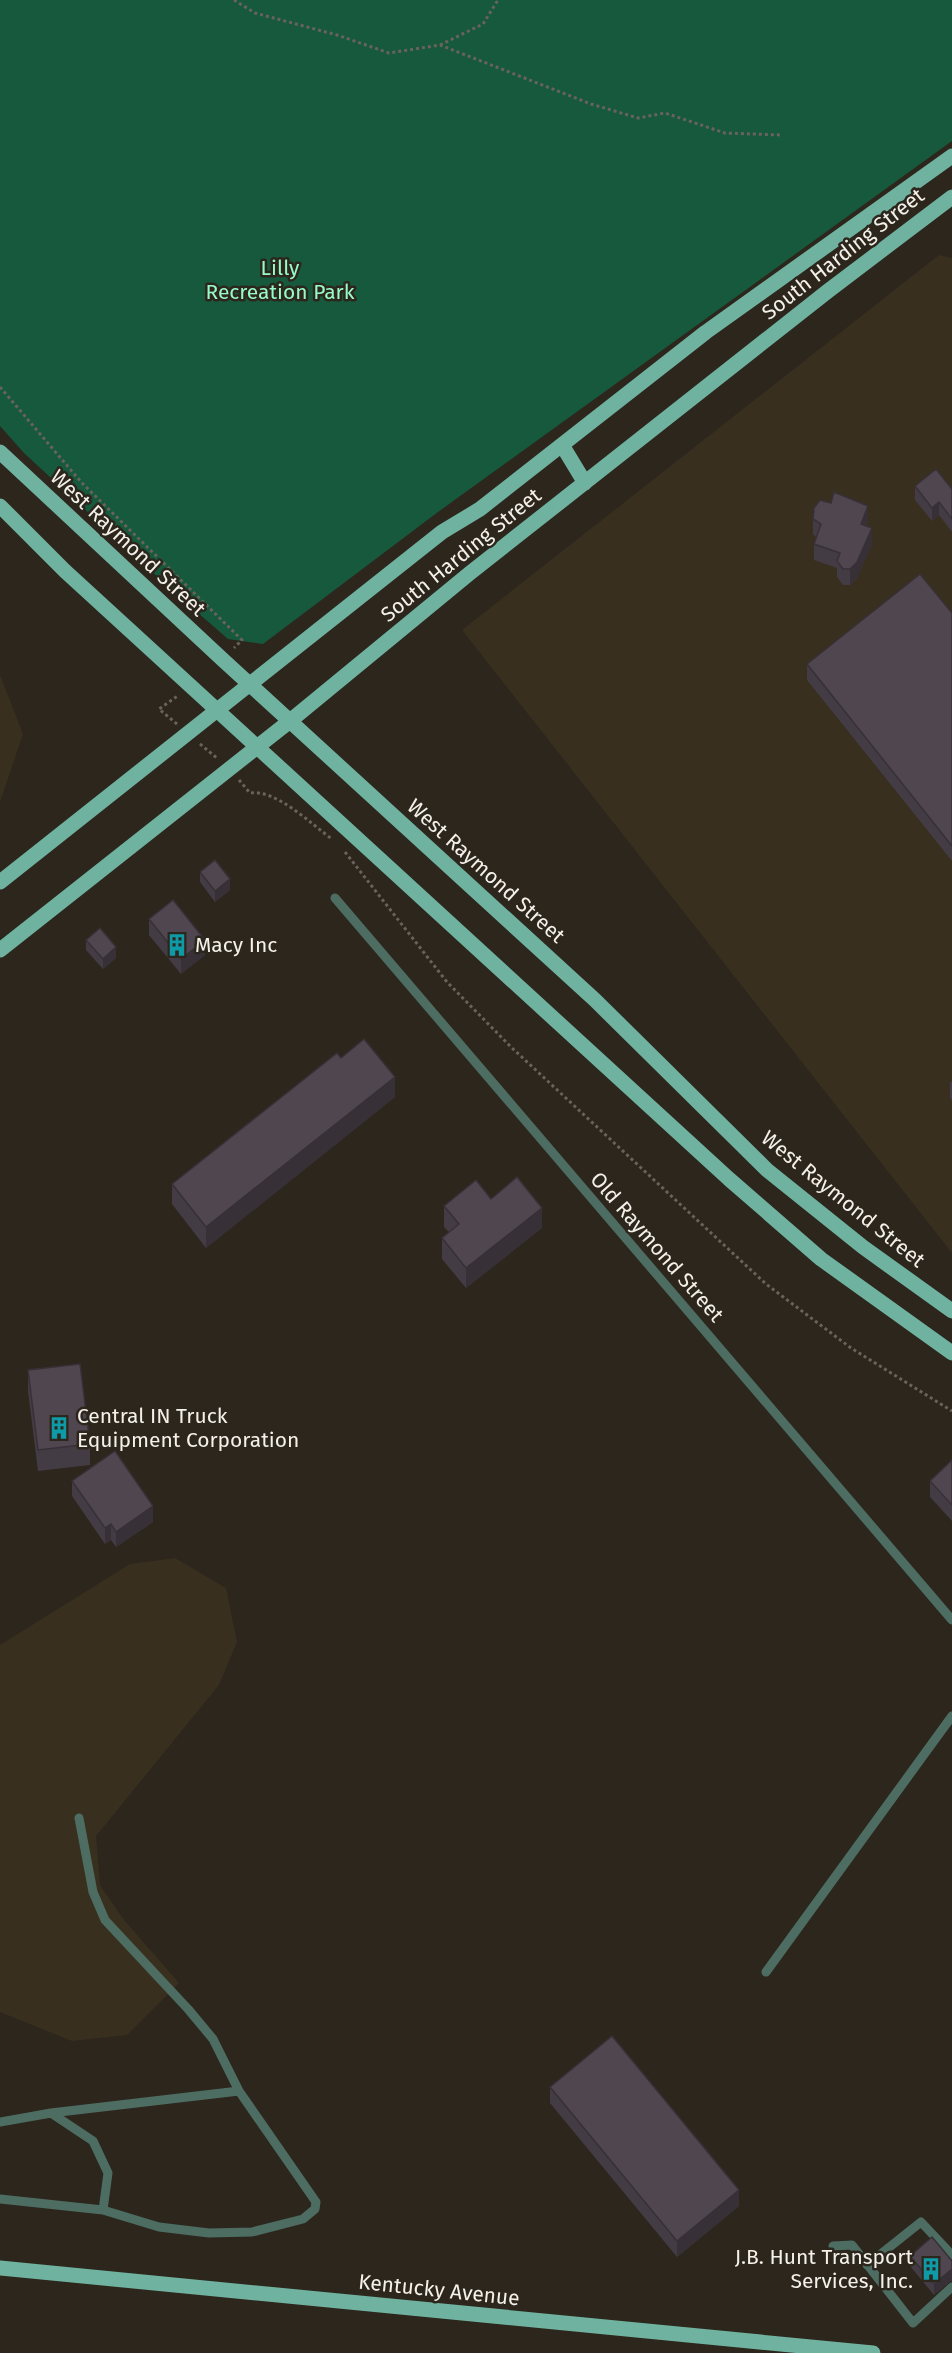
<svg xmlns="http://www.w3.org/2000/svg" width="952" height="2353" viewBox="0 0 952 2353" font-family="'Fira Sans',sans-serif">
	<rect width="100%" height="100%" fill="#2c261d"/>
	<path fill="#392f1f" d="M939,255L952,258V1253L462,630Z
		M0,675L23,734L0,802Z
		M175,1558L226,1588L237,1642L219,1685L96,1836L100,1885L124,1920L179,1983L127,2035L72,2041L0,2012V1645L130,1564Z"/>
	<path fill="#16593d" d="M0,0H952V141L438,512L263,644L228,639L174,592L24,453L0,426Z"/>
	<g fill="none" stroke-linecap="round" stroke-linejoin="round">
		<path stroke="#69635b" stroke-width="3" stroke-dasharray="3 3" stroke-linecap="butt" d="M234,0L255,13L337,35L389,53L440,45L591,104L638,118L665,113L725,133L781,135
			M440,45L483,24L498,0
			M0,387L82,483L242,640L234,648
			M177,724L159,709L179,695
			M200,744L218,759
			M239,780L250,793C276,789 311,824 332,839
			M345,852L447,982L511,1047L766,1284L851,1348L952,1411"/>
		<path stroke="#4d6d63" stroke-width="9" d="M335,898L952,1620
			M766,1972L952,1716
			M51,2113L239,2091
			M0,2122L51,2113L93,2141L108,2173L103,2210
			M0,2199L103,2210L159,2227L209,2233L252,2232L303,2219L315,2209L316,2202L239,2091L213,2039L188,2009L105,1920L93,1892L79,1818
			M833,2246L852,2245L913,2323L952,2287
			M867,2265L921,2222L952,2255"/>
		<path stroke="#6fb29f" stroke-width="15" d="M562,445L585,483
			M0,452L222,659L595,1000L767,1170L863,1247L952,1311
			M0,506L65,571L729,1179L821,1259L952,1353
			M0,882L442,532L480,509L706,332L952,156
			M0,950L290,721L470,573L828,291L952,197
			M0,2268L873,2353"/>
	</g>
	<path fill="#443c44" d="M915,486L952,489V532L939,515L932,521L915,500Z
		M813,519L868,521L866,526L872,544L857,578L850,585H843L837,577V568L814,560V544L816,537L813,534Z
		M952,613V861L807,680V664Z
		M200,872L230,890L215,902L200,882Z
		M149,919L205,955L181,974L149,935Z
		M86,940L116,958L103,969L86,950Z
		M952,1081V1101L950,1098V1083Z
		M395,1097L206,1248L172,1204V1184Z
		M491,1199L542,1228L466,1288L442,1259V1238L449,1232L444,1227V1206Z
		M28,1370L90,1444V1465L38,1471L28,1391Z
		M952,1460V1521L930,1497V1481Z
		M72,1481L153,1522L116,1547L111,1540L105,1544L72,1496Z
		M550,2087L739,2206L677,2257L550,2103Z
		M910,2256L952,2261V2280L934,2295L910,2266Z"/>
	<path fill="#373137" d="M939,502V515L932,521V508Z
		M868,506V521L861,539V524Z
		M872,528V544L857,578L850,585V569Z
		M230,879V890L215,902V891Z
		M205,940V955L181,974V959Z
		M116,947V958L103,969V959Z
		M395,1077V1097L206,1248V1227Z
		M542,1208V1228L466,1288V1268Z
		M153,1506V1522L116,1547V1532Z
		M111,1524V1540L105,1544V1528Z
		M739,2190V2206L677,2257V2241Z
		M952,2269V2280L934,2295V2284Z"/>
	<path fill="#4f464f" stroke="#373137" stroke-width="1.5" d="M936,469L952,489V519L939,502L932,508L915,486Z
		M834,492L868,506L861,524L872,528L857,562L850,569H843L837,561L840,553L814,544L821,524L813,519L814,508L820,500L831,503Z
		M920,574L952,613V846L807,664Z
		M215,860L230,879L215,891L200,872Z
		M173,900L205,940L181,959L149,919Z
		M100,928L116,947L103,959L86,940Z
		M364,1039L395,1077L206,1227L172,1184L337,1053L341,1058Z
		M517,1177L542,1208L466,1268L442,1238L459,1224L444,1206L476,1180L491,1199Z
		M80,1364L90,1444L38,1450L28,1370Z
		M115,1451L153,1506L116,1532L111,1524L105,1528L72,1481Z
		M952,1460V1505L930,1481Z
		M612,2036L739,2190L677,2241L550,2087Z
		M932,2237L952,2261V2269L934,2284L910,2256Z"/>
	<defs>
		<g id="building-bare" transform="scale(1.8)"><path d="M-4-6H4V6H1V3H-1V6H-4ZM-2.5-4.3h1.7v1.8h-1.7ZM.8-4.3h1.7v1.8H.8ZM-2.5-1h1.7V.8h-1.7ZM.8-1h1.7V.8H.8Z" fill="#0f9aa8" stroke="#2c261d" stroke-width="2.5" paint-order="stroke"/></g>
	</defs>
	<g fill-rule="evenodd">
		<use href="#building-bare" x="177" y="945"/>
		<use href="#building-bare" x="59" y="1428"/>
		<use href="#building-bare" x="931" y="2269"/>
	</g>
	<g text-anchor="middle" stroke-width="5" stroke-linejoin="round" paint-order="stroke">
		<g font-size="21" fill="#f4f0ea" stroke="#2c261d">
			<text transform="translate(843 254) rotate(-38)" y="7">South Harding Street</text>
			<text transform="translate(128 543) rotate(43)" y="7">West Raymond Street</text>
			<text transform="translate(461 555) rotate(-39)" y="7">South Harding Street</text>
			<text transform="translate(486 871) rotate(42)" y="7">West Raymond Street</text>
			<text transform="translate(843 1199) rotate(39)" y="7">West Raymond Street</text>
			<text transform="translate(657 1247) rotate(49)" y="7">Old Raymond Street</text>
			<text transform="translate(439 2290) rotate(6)" y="7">Kentucky Avenue</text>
		</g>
		<g font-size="21" fill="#96fbc9" stroke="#2c261d">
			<text x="280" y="275">Lilly<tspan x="280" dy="24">Recreation Park</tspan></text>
		</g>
		<g font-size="21" fill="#f4f0ea" stroke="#2c261d" text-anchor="start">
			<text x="195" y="952">Macy Inc</text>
			<text x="77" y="1423">Central IN Truck<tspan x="77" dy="24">Equipment Corporation</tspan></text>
			<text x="913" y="2264" text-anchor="end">J.B. Hunt Transport<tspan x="913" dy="24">Services, Inc.</tspan></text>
		</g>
	</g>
</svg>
